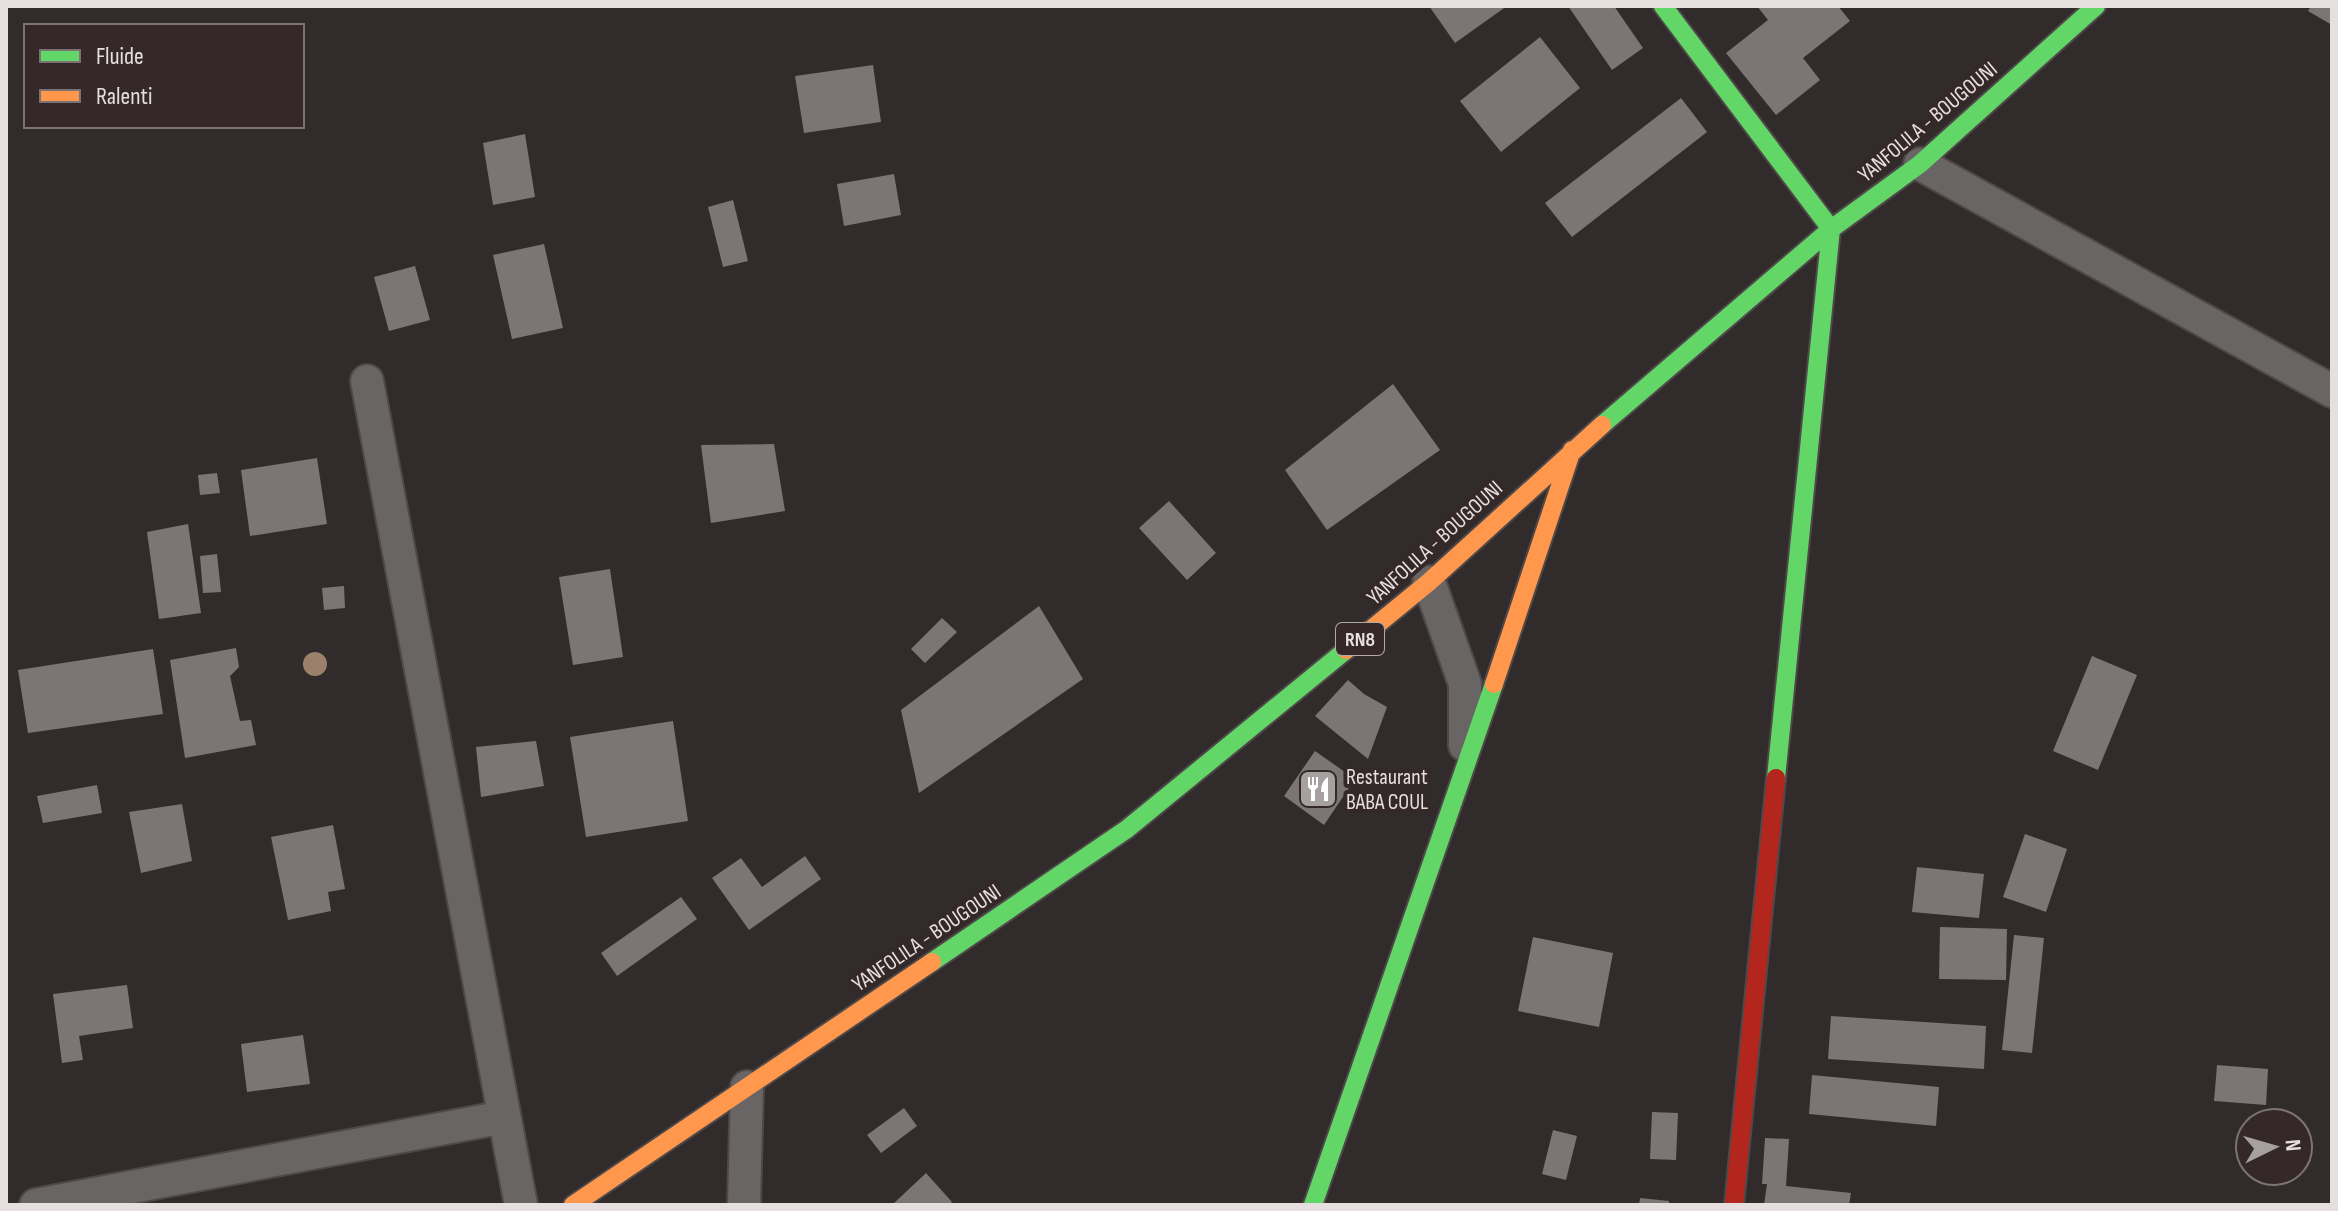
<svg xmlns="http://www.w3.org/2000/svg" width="2338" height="1211" viewBox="0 0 2338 1211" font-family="'Sofia Sans Condensed',sans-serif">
	<rect width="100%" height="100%" fill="#312b2b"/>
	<path fill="#7b7675" d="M1429,6H1507L1455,43Z
		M1568,6H1614L1643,48L1612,70Z
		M1757,6H1838L1850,21L1803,58L1820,80L1776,115L1726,53L1768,20Z
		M2311,6H2332V25L2308,11Z
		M1540,37L1580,88L1501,152L1460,101Z
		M873,65L881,122L804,133L795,76Z
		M1681,98L1707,132L1572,237L1545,203Z
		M525,134L535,197L493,205L483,143Z
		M894,174L901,215L844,226L837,184Z
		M733,200L748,261L723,267L708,207Z
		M544,244L563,328L512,339L493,255Z
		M415,266L430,320L389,331L374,277Z
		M1393,384L1440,450L1327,530L1285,470Z
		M774,444L785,511L711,523L701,445Z
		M317,458L327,524L250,536L241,470Z
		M217,473L220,493L200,495L198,475Z
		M1169,501L1216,553L1187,580L1139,528Z
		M188,524L201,613L159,619L147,532Z
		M217,554L221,592L203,593L200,556Z
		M610,569L623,657L573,665L559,577Z
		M344,586L345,608L324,610L322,588Z
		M1039,606L1083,679L919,793L901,710Z
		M942,618L957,632L925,663L911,649Z
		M236,648L239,667L230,676L240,721L251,720L256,745L185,758L170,660Z
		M153,649L163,714L28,733L18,670Z
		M2092,656L2137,675L2098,770L2053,751Z
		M1348,680L1364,694L1387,707L1368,759L1315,716Z
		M673,721L688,821L586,837L570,737Z
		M536,741L544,786L481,797L476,747Z
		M1315,751L1355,779L1324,825L1284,796Z
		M97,785L102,813L43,823L37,796Z
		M182,804L192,861L141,873L129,812Z
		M333,825L345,889L328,892L331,911L288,920L271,837Z
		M2025,834L2067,849L2046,912L2003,897Z
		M805,856L821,879L749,930L712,878L741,858L762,887Z
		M1917,867L1984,874L1979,918L1912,912Z
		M681,897L697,919L617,976L601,953Z
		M1940,927L2007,929L2006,980L1939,979Z
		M2014,935L2044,938L2032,1053L2002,1050Z
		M1533,937L1613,953L1599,1027L1518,1011Z
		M127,985L133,1028L79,1036L83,1060L62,1063L53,994Z
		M1831,1016L1986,1026L1984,1069L1828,1059Z
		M303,1035L310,1084L247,1092L241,1044Z
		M2217,1065L2268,1069L2266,1105L2214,1101Z
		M1812,1075L1939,1087L1936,1126L1809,1114Z
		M904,1108L917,1126L881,1153L867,1135Z
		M1652,1112L1678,1113L1676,1160L1650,1159Z
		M1553,1130L1577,1136L1566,1180L1542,1174Z
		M1765,1138L1789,1139L1786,1186L1851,1193L1849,1205H1764L1767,1184H1762Z
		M926,1173L952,1202L949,1205H892Z
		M1640,1198L1669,1201V1205H1639Z"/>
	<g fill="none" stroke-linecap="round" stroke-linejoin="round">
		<g stroke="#4e4848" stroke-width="36">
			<path id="street" d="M1920,164L2332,391
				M367,381L521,1205
				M1429,582L1465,684V745
				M36,1205L504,1117
				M744,1205L747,1087"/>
		</g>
		<g stroke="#4e4848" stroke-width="22">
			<path id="fast" d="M1663,6L1831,229L1776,778
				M1602,425L1831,229L1920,164L2096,6
				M932,962L1127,829L1346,650
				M1313,1205L1494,684"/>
		</g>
		<g stroke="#4e4848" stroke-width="22">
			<path id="slow" d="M1346,650L1429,582L1602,425
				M1494,684L1572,450
				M573,1205L932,962"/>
		</g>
		<g stroke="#4e4848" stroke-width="22">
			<path id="jam" d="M1734,1205L1776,778"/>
		</g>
		<use href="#street" stroke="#696565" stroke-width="32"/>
		<use href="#fast" stroke="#63d668" stroke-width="18"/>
		<use href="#slow" stroke="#ff974d" stroke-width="18"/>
		<use href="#jam" stroke="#b3261e" stroke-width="18"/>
	</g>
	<circle fill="#9b806b" cx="315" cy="664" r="12"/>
	<defs>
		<g id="restaurant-square" transform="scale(2)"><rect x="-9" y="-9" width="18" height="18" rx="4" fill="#a7a0a0" stroke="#342928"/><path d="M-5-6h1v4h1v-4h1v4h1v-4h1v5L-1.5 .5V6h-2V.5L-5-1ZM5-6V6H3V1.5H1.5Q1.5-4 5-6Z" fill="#fff"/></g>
	</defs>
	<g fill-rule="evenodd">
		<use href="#restaurant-square" x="1318" y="789"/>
	</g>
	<g text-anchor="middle" stroke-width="8" stroke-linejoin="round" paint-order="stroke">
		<rect fill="#342928" stroke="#b1a8a8" stroke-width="2" x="1336" y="623" width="48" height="32" rx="6"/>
		<g font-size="20" font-weight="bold" fill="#e7dfdf">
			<text x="1360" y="646">RN8</text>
		</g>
		<g font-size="22" fill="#e7dfdf" stroke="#342928">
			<text transform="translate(1927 121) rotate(-40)" y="8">YANFOLILA - BOUGOUNI</text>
			<text transform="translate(1434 542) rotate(-42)" y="8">YANFOLILA - BOUGOUNI</text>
			<text transform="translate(926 937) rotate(-34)" y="8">YANFOLILA - BOUGOUNI</text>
		</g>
		<g font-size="22" fill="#e7dfdf" stroke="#342928" text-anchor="start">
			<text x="1346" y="784">Restaurant<tspan x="1346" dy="25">BABA COUL</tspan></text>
		</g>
	</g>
	<rect width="2338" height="1211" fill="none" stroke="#e7dfdf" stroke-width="16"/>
	<rect x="24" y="24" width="280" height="104" fill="#342928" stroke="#7c7271" stroke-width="2"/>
	<rect x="40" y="50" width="40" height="12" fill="#63d668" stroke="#7c7271" stroke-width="2"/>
	<text x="96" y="64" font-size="24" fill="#e7dfdf">Fluide</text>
	<rect x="40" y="90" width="40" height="12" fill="#ff974d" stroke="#7c7271" stroke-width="2"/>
	<text x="96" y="104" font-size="24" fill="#e7dfdf">Ralenti</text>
	<g transform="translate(2274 1147) rotate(85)"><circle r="38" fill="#342928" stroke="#7c7271" stroke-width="2"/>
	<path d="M0-6L14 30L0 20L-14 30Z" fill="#a7a0a0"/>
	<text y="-12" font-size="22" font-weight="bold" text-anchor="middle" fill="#e7dfdf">N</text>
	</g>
</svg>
